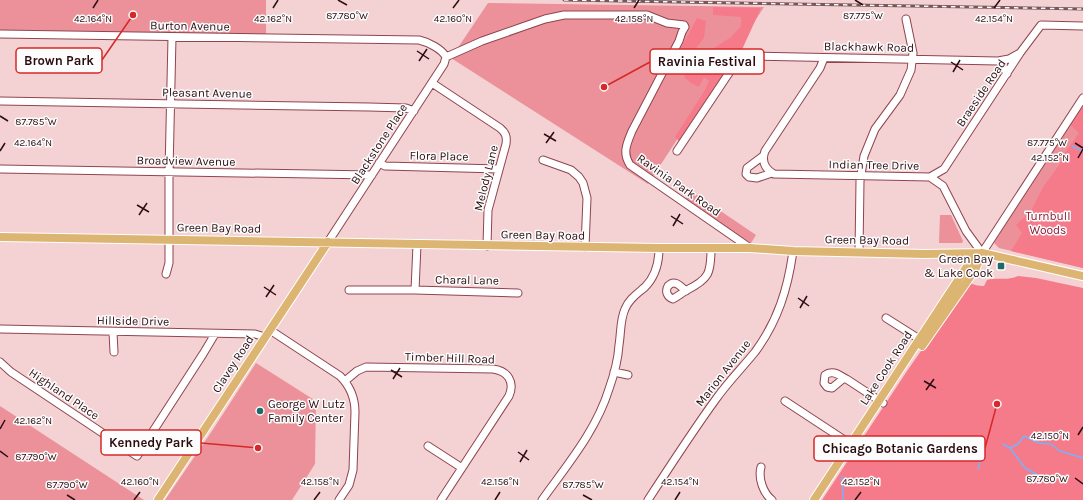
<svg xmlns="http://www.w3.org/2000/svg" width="1083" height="500" viewBox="0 0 1083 500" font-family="Karla,sans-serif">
	<rect width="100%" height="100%" fill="#f4d1d3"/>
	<path fill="#ec9199" d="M0,0H266V35L0,30Z
		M488,3L764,7L648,184L451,58Z
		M1083,101V268L999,248L994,243L995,241Z
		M691,191L756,235L751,243L685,200Z
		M940,215H951L963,241L962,243H939Z
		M256,363L316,401L315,464L292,500H165L212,431Z
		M0,406L144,500H0Z"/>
	<path fill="#f67b8a" d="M713,7L761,8L740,54L680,142L675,137L705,90L709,81L704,77L699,87L691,83L685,78L684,64L690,59L680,50L697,18L706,21L704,38L696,48V57L694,66L700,68L708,60L714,48L731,37L741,26V17L713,15Z
		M1083,101V268L1011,251L1022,233L1016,225L1031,211L1043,187L1060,164L1063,155L1079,133L1068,123Z
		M1018,276L1036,278L1083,288V500H822L907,371L969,282C974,285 978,286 984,286L987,280C997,277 1008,281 1018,276Z"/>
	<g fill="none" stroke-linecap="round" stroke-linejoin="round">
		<path stroke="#78b3fa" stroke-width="1.5" d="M1072,146L1083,151
			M1003,444L1010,448L1018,444L1024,436L1039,443L1051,444L1060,451L1083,458
			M1010,448L1025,468L1045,479
			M978,469L984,448
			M842,476L843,500"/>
		<g stroke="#8e454e" stroke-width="9">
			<path id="minor" d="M0,34L419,40C428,42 442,49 446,57
				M446,57L482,41L522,27L545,19L564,15H647L667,23L684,25L685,27L682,32L679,41L632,131C627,143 622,153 630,165L750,248
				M824,58L820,68L765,151C761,161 765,169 774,174L930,177L943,186L966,231L982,253L1083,98
				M998,61L1009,59L1020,53
				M432,83L500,128C506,133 507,137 506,144L488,210L487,246
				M0,101L369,107L406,108L414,111
				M677,151L737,61L743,56L998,61L1002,64L1007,74
				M763,156L747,168L746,174L749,177L757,178L772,173
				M543,160L571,170L579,177L583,183L587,198L585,247
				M379,163L385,166L499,169
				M0,169L372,175
				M930,177L944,169L1020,53L1041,25L1083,26
				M328,242L444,64L446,57
				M859,252L860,181L864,156L875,129L900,95L911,70L913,53L906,19
				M166,274L169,263V172L172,37
				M349,290H415L518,293
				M415,290L417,245
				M686,291C680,286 675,279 668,286C665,291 667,297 673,299C678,296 682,293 687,290C709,279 711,273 711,249
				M886,318L924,342
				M0,329L255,334L265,337
				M270,330L340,376C350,386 355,397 355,412L353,470L349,485L339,500
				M113,332L114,352
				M0,362L11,372L137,456L203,354L215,334
				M614,372L628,375
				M844,378L832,388L827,387L824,383L825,375C833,369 840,376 848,380L883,403
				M345,381L357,371L366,367L493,369C508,371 515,382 509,396L441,500
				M785,401L855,447
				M428,446L462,468
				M761,467C758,478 763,493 772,500
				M542,500C567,465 596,431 609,389C614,375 618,360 619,345C621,333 620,320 625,309C629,299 637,294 645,287C656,276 659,263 659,248
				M648,500C670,466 692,432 716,399C728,382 742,368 755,352C778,321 788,288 793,251"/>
		</g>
		<g stroke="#fff" stroke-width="10">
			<path id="major" d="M0,237L659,248H750L793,251L925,254L982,253L1083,276
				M922,346L975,270L981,256
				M158,500L328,242
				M814,500L968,265L982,253"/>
		</g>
		<use href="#minor" stroke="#fff" stroke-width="7"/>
		<use href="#major" stroke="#dcb572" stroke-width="8"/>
		<g stroke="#765659" stroke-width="3">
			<path id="rail" d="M564,0L1083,9"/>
		</g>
		<use href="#rail" stroke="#fcfcfc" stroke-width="1.5" stroke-dasharray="4.5" stroke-linecap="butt"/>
	</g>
	<path fill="none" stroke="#2b0d11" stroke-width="1.5" d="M338,0L347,5M855,0L863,5M93,8L98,0M273,8L278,0M453,8L459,0M634,8L639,0M994,8L1000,0M417,51L429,59M419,61L427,49M951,62L963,70M953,72L960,60M0,116L8,121M544,134L556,141M546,143L554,132M1075,143L1083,148M0,151L5,143M1078,158L1083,149M137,205L149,212M139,215L147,203M671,216L683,224M673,226L680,214M264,287L276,295M266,297L274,285M798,298L809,306M800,308L807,296M391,370L402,377M393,379L400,368M924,381L936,388M926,390L934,379M0,429L5,420M1078,435L1083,427M0,451L8,457M518,452L529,460M520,462L527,450M1075,478L1083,484M67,495L75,500M583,495L592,500M134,500L140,492M314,500L320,492M495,500L500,492M675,500L680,492M855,500L861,492"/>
	<g fill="#1d6a69" stroke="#fcfcfc" stroke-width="1.5">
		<rect x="997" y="262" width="8" height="8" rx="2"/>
		<circle cx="260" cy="411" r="4"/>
	</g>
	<g text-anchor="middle" stroke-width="3" stroke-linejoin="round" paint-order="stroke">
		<g font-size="12" fill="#2b0d11" stroke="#fcfcfc">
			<text transform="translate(190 26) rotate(1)" y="4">Burton Avenue</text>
			<text transform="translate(869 47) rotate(1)" y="4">Blackhawk Road</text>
			<text transform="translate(207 93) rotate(1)" y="4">Pleasant Avenue</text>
			<text transform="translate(981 93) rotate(-56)" y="4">Braeside Road</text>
			<text transform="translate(379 144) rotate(-57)" y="4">Blackstone Place</text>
			<text transform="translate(439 156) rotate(1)" y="4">Flora Place</text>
			<text transform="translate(186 161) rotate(1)" y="4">Broadview Avenue</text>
			<text transform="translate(874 165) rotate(1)" y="4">Indian Tree Drive</text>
			<text transform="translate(486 178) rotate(-76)" y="4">Melody Lane</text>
			<text transform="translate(679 185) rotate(35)" y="4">Ravinia Park Road</text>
			<text transform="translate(219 228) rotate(1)" y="4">Green Bay Road</text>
			<text transform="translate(543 235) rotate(1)" y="4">Green Bay Road</text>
			<text transform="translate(867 240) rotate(1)" y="4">Green Bay Road</text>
			<text transform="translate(467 280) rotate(1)" y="4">Charal Lane</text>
			<text transform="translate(133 321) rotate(1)" y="4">Hillside Drive</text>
			<text transform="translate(450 358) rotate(2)" y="4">Timber Hill Road</text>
			<text transform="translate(233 364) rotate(-57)" y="4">Clavey Road</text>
			<text transform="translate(886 368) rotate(-57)" y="4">Lake Cook Road</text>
			<text transform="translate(723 373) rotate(-52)" y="4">Marion Avenue</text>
			<text transform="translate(64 394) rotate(34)" y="4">Highland Place</text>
		</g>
		<g font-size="12" fill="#891b34" stroke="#fcfcfc">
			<text x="1048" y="220">Turnbull<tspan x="1048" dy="14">Woods</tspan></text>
		</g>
		<g font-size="12" fill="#2b0d11" stroke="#fcfcfc" text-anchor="end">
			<text x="993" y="263">Green Bay<tspan x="993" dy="14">&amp; Lake Cook</tspan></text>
			<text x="268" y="408" text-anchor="start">George W Lutz<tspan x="268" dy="14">Family Center</tspan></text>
		</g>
	</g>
	<g font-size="10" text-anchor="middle" fill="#2b0d11" stroke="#fcfcfc" stroke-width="3" stroke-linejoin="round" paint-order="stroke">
		<text x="863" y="19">87.775°W</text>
		<text x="347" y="19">87.780°W</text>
		<text x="93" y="22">42.164°N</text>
		<text x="273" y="22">42.162°N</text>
		<text x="453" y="22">42.160°N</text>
		<text x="634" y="22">42.158°N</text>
		<text x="994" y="22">42.154°N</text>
		<text x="36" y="125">87.785°W</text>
		<text x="33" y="146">42.164°N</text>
		<text x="1047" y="146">87.775°W</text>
		<text x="1050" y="161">42.152°N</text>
		<text x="33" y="424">42.162°N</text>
		<text x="1050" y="439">42.150°N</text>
		<text x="36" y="460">87.790°W</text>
		<text x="1047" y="482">87.780°W</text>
		<text x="140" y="485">42.160°N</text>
		<text x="320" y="485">42.158°N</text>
		<text x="500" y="485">42.156°N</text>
		<text x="680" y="485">42.154°N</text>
		<text x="861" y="485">42.152°N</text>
		<text x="583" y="488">87.785°W</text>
		<text x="67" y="488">87.790°W</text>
	</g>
	<path fill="none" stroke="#d62828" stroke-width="1.5" d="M133 15L102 60M604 87L650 62M258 448L201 443M997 404L985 448"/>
	<g fill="#d62828" stroke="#fcfcfc" stroke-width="1.5">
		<circle cx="133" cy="15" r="4"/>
		<circle cx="604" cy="87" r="4"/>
		<circle cx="258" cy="448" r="4"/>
		<circle cx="997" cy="404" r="4"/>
	</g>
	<g fill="#fcfcfc" stroke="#d62828" stroke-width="1.5">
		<rect x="16" y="48" width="86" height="25" rx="4"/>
		<rect x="650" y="49" width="114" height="25" rx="4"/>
		<rect x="101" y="430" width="100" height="25" rx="4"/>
		<rect x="814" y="436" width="171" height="25" rx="4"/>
	</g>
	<g font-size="13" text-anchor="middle" font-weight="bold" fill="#2b0d11">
		<text x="59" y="65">Brown Park</text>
		<text x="707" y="66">Ravinia Festival</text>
		<text x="151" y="447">Kennedy Park</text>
		<text x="900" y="453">Chicago Botanic Gardens</text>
	</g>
</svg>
